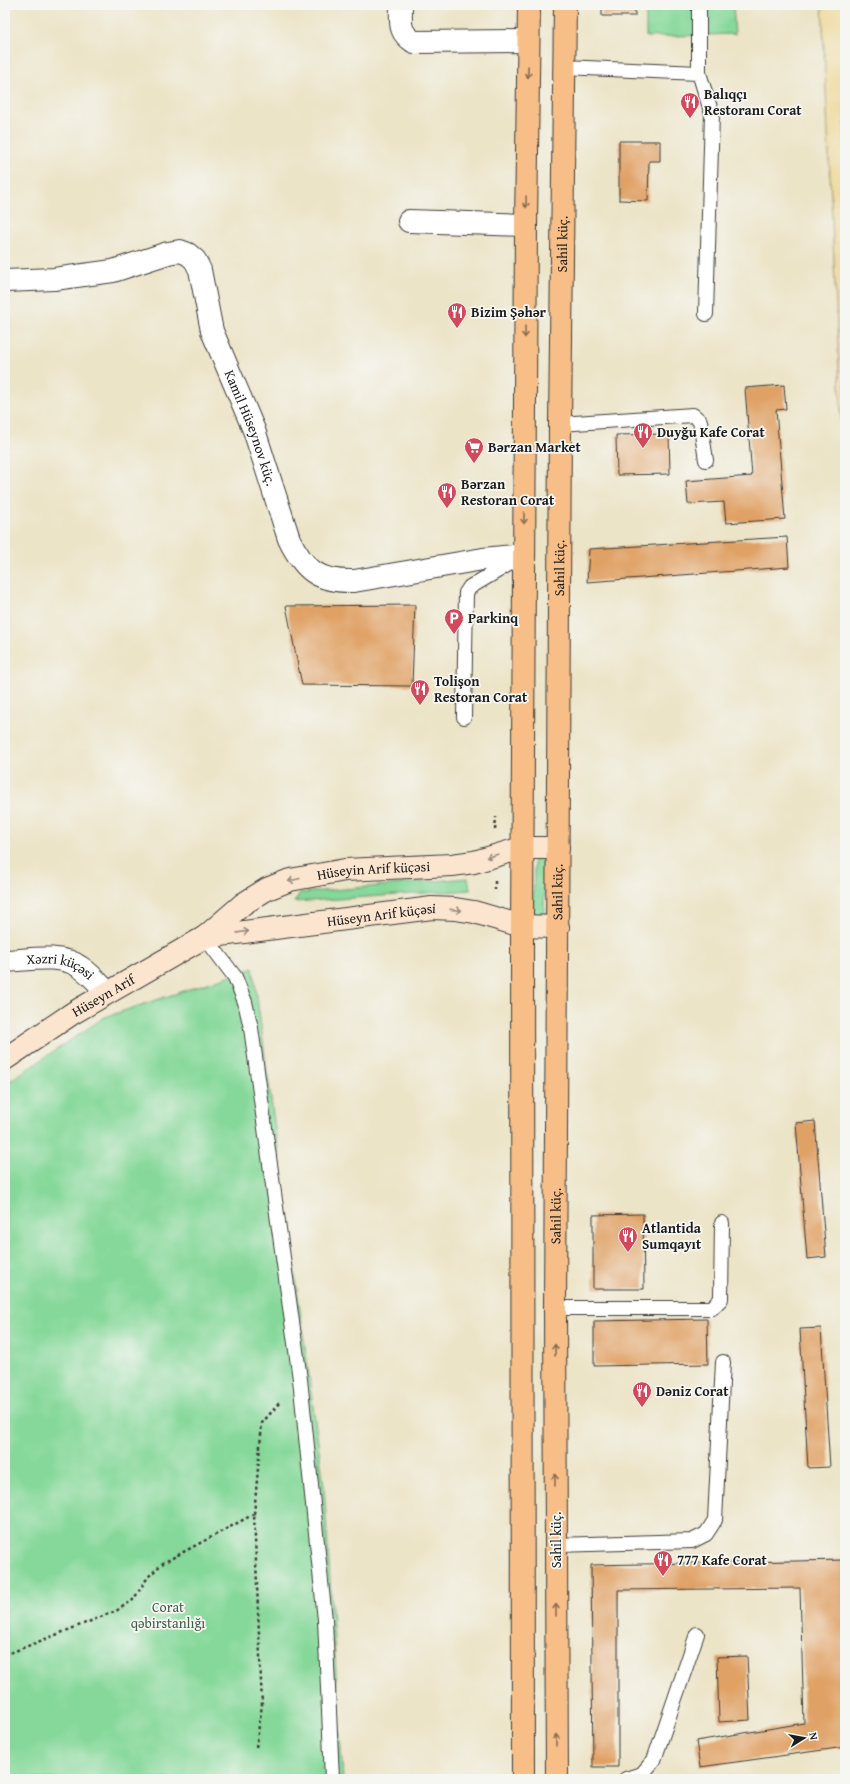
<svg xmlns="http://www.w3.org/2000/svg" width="850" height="1784" viewBox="0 0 850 1784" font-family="'Gentium Book Plus',serif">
	<rect width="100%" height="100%" fill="#f6f6f2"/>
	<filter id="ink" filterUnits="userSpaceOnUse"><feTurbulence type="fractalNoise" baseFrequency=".025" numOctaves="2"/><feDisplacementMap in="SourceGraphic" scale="8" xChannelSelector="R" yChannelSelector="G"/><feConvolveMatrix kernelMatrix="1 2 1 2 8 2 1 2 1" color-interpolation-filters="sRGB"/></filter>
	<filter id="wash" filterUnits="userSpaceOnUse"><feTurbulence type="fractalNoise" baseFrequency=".012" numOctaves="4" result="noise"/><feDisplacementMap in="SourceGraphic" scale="16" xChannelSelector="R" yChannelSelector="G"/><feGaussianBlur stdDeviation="0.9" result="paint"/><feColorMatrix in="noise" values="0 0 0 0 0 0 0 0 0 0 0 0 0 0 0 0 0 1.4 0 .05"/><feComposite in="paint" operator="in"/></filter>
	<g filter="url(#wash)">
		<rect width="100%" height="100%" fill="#ece4c7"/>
		<path fill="#85d899" stroke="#507a5a" d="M646,5H733L735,34L646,37Z
			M534,857H545L544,918H533Z
			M468,878L470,890L294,902L300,893Z
			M253,968L324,1486L343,1779H5V1084L105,1017Z"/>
		<path fill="#eeda9e" stroke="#857b5d" d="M822,5H845V498Z"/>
		<g id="blocks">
			<path fill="#e0a165" d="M602,5H635V16H602Z
				M619,141H660V161H649L648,201L619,200Z
				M784,385L786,409L776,410L785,519L726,523L724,502L688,504L686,481L752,476L745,388Z
				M669,434L670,474L617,475L616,435Z
				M787,537L789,567L587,582L589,549Z
				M415,605L412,686L302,685L286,606Z
				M815,1121L826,1257L807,1259L796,1123Z
				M643,1214L644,1289H593V1215Z
				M707,1319L708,1364L594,1366V1321Z
				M821,1328L830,1467L808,1468L800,1329Z
				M845,1560V1747L700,1767L696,1741L804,1723L800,1588L618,1590V1767H593L591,1565Z
				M747,1656L750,1720L719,1722L717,1657Z"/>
		</g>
	</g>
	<g filter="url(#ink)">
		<use href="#blocks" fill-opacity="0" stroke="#3b3a36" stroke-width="1"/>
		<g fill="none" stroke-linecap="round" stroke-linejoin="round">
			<g stroke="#3b3a36" stroke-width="16">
				<path id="lane" d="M699,5V73
					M564,67L699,73L712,114L706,314
					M560,424L693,415L700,421L706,460
					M464,717L466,593L470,587L519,558
					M205,937L235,977L245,1002L251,1028L300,1379L325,1620L332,1779
					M555,1308H712L721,1299L722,1223
					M556,1545L692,1541L706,1534L715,1520L723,1362
					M626,1779L642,1774L654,1760L697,1634"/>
			</g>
			<g stroke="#3b3a36" stroke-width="24">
				<g id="street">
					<path d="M401,5C401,23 398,32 414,42L528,41"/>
					<path d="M409,221L526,225"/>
					<path id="s1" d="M5,281L54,279L113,271L168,253L180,251L188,254L195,260L200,270L212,331L254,430L289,539C304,570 318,582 354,581L483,559L524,555"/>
					<path id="s2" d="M5,961C28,960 61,953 80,967C90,973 99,984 107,992"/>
				</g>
			</g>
			<g stroke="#3b3a36" stroke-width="24">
				<g id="secondary">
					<path id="s3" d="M205,937L432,908L455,909L474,912L522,926L558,927"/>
					<path id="s4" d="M5,1059L73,1013L205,937L243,904L267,889L290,880L345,870L452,865L474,862L522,848H558"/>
				</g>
			</g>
			<g stroke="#3b3a36" stroke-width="24">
				<g id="primary">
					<path d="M523,1779L522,926L526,225L529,5"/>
					<path id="s5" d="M557,1779L555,1308L560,424L565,5"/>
				</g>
			</g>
			<path stroke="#3b3a36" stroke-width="2.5" stroke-dasharray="3 3" stroke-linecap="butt" d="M495,830L496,817
				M495,881V892
				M5,1655L116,1611L133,1600L148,1577L163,1563L254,1514
				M256,1747L262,1705L254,1514L262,1423L281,1401"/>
			<use href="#lane" stroke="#fff" stroke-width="14"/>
			<use href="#street" stroke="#fff" stroke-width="22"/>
			<use href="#secondary" stroke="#fce5cf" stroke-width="22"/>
			<use href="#primary" stroke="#f7be88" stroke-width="22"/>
		</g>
		<defs><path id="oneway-shaft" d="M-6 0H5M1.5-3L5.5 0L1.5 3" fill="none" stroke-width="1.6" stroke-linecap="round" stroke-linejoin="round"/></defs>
		<g stroke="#8a6d52">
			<use href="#oneway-shaft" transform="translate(528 72) rotate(91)"/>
			<use href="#oneway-shaft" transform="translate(526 202) rotate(91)"/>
			<use href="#oneway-shaft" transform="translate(525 332) rotate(90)"/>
			<use href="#oneway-shaft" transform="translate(524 518) rotate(90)"/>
			<use href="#oneway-shaft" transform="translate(555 1350) rotate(-90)"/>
			<use href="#oneway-shaft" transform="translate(555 1480) rotate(-90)"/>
			<use href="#oneway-shaft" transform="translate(556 1610) rotate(-90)"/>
			<use href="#oneway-shaft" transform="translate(556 1740) rotate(-90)"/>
		</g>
		<g stroke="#978b7e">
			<use href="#oneway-shaft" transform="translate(492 856) rotate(164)"/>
			<use href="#oneway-shaft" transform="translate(294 880) rotate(166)"/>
			<use href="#oneway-shaft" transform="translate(456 910) rotate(6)"/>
			<use href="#oneway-shaft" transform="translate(243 932) rotate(-8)"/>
		</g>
	</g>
	<defs>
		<g id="restaurant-pin" transform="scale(1)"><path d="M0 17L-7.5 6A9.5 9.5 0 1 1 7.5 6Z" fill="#d1495b" stroke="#f6f6f2"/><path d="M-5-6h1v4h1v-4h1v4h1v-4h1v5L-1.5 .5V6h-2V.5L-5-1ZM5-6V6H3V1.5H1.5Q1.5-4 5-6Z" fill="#fff"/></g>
		<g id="supermarket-pin" transform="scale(1)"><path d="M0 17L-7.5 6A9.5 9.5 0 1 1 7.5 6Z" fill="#d1495b" stroke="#f6f6f2"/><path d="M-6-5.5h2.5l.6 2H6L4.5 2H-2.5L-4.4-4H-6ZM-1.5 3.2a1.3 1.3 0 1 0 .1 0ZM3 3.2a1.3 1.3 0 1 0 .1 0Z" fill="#fff"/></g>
		<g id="parking-pin" transform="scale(1)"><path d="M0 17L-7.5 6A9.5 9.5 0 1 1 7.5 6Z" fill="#d1495b" stroke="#f6f6f2"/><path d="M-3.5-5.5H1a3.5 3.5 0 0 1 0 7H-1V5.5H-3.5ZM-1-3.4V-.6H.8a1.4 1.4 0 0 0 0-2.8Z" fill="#fff"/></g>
	</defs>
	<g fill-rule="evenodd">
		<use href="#restaurant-pin" x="690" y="102"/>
		<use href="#restaurant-pin" x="457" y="312"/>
		<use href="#restaurant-pin" x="643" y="432"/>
		<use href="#supermarket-pin" x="474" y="447"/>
		<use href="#restaurant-pin" x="447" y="492"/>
		<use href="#parking-pin" x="454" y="618"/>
		<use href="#restaurant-pin" x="420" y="689"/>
		<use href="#restaurant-pin" x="628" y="1236"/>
		<use href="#restaurant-pin" x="642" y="1391"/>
		<use href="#restaurant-pin" x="663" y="1560"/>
	</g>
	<g text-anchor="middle" stroke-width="3.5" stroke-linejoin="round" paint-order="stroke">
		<g font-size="14" font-weight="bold" fill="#1c1c1c" stroke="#f6f6f2" text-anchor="start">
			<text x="704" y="99">Balıqçı<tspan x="704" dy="16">Restoranı Corat</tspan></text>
			<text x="471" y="317">Bizim Şəhər</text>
			<text x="657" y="437">Duyğu Kafe Corat</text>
			<text x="488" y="452">Bərzan Market</text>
			<text x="461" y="489">Bərzan<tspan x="461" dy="16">Restoran Corat</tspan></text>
			<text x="468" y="623">Parkinq</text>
			<text x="434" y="686">Tolişon<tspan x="434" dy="16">Restoran Corat</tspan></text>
			<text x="642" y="1233">Atlantida<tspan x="642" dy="16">Sumqayıt</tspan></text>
			<text x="656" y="1396">Dəniz Corat</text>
			<text x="677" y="1565">777 Kafe Corat</text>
		</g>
		<g font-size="14" fill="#1c1c1c" stroke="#f6f6f2">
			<text dy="5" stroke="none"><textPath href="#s5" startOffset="1535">Sahil küç.</textPath></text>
			<text dy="5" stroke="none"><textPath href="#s1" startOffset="374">Kamil Hüseynov küç.</textPath></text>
			<text dy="5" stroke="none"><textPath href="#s5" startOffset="1211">Sahil küç.</textPath></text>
			<text dy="5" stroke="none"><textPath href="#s4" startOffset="422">Hüseyin Arif küçəsi</textPath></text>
			<text dy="5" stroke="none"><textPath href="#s5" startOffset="887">Sahil küç.</textPath></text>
			<text dy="5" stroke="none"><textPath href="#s3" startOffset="178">Hüseyn Arif küçəsi</textPath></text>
			<text dy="5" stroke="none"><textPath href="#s2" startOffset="57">Xəzri küçəsi</textPath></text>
			<text dy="5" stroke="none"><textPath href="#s4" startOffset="117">Hüseyn Arif</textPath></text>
			<text dy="5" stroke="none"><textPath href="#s5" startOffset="563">Sahil küç.</textPath></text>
			<text transform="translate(556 1540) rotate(-90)" y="5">Sahil küç.</text>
		</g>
		<g font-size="14" fill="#415e48" stroke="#f6f6f2">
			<text x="168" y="1612">Corat<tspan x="168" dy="16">qəbirstanlığı</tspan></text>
		</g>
	</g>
	<rect width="850" height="1784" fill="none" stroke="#f6f6f2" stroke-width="20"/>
	<g transform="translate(804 1738) rotate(79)" stroke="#f6f6f2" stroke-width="3" paint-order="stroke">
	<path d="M0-3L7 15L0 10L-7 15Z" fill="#1c1c1c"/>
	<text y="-6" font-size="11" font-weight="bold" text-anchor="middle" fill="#1c1c1c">N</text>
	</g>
</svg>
